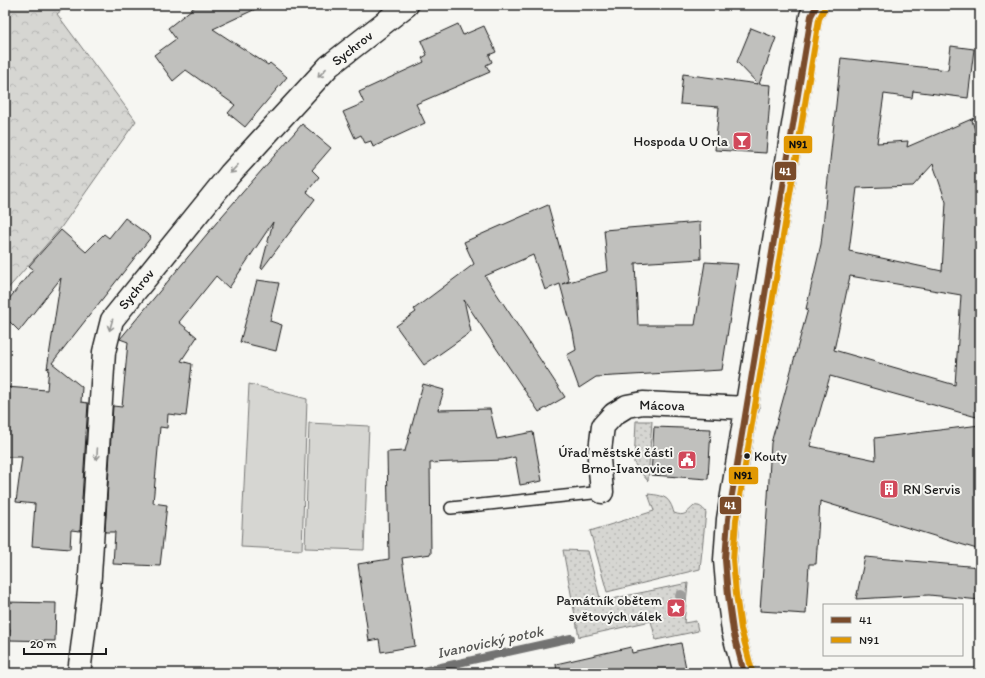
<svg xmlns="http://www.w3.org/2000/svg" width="985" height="678" viewBox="0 0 985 678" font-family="Itim,sans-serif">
	<defs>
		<pattern id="grass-dots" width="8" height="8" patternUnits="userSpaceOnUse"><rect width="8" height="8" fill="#d6d6d2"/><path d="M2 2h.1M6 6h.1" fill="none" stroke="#b7b7b4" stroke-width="1.8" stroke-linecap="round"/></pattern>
		<pattern id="forest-crowns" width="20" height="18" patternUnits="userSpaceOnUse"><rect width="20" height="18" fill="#d6d6d2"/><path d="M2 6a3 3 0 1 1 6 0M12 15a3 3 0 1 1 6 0" fill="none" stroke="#b7b7b4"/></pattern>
	</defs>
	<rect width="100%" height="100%" fill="#f6f6f2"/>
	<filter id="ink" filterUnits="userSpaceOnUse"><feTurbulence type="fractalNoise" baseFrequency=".025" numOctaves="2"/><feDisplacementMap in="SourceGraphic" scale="8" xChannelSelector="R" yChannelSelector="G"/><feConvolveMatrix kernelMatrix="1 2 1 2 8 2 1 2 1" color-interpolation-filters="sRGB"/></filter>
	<g filter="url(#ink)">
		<path fill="url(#grass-dots)" stroke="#797977" d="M636,421H652L648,481L642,474L634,463Z
			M648,494C656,495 666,495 670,503C672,506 673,510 674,513C685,517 686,513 694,506C699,505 702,507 706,512L700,569L607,592L590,531L654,511Z
			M563,550L588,551L601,602L625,596L688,583L684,623L696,621L698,631L656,640L651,621L579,637Z"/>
		<path fill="url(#forest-crowns)" stroke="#797977" d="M5,5H68L57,14L136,121L60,229L5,292Z"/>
		<path fill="#d6d6d2" stroke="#797977" d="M249,384L307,399L302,550L241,547Z
			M309,423L369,426L364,550L305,548Z"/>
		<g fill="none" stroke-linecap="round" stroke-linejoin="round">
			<path stroke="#727271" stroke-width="8" d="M414,673L571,638"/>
		</g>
		<path fill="#c0c0bd" stroke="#1c1c1c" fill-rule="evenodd" d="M197,5H264L213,29L268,65L270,63L287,77L245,127L228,113L235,105L186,70L173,81L154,55L176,39L168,28Z
			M458,24L463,35L484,26L496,52L489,55L492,62L486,65L490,72L416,104L425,123L373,147L371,141L365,143L361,135L355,138L343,112L364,103L359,92L424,62L422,58L427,55L421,41Z
			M751,28L776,38L759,84L771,85L766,153L715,150L719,107L680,104L683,74L758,84L737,62Z
			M951,46L974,49L968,98L913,91L912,98L884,94L877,143L908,141L907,147L974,118L972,120L980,148V218L979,266H980V418L830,376L810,446L876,460L875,438L980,425V550L820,501L816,564H809L806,614L760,611L768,497L771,443L808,309H806L821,244L841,58L948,70ZM933,164L946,202L942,271L849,251L857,188L913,186ZM850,276L961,295L955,385L834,350Z
			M302,124L331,148L312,170L319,177L307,192L315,199L262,269L261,268L273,222L229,288L216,276L179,322L197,337L181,361L192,364L186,416L168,414L167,428L160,427L153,503L167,505L160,566L113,564L115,532H105L113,406L122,407L128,342L120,339L222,216Z
			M548,205L569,281L562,284L608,271L604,230L700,222L701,259L635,263L638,325H695L705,262L738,264L722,370L596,377L579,388L567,355L576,350L573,332L560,284L545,290L533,255L485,276L565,397L539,412L464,300L471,332L424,365L396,326L416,312L414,309L474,264L464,242Z
			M125,218L151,237L52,363L82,387L81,402L88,403L80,531L71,530L70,549L32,546L35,504L16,502L22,457H5V387L47,390L49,367L47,369L61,278L19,331L5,317V304L33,269L29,266L61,230L86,252L104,234L109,238Z
			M257,280L279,283L270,321L282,325L276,351L240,342Z
			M423,384L444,390L438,410L490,409L497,439L533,432L542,481L520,485L515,457L503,460L430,463L431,554L402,558L415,646L381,652L379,639L369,641L358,564L389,559L387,452L405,451Z
			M654,427L711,429L708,479L651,475Z
			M865,557L980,567V600L929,595L856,599Z
			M5,602L56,603L55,641L9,640L10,629H5Z
			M681,643L687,673H557L556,664L631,647L632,653Z"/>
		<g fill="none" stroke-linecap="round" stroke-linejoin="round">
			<g stroke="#1c1c1c" stroke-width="14">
				<path id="service" d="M451,508L602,492"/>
			</g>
			<g stroke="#1c1c1c" stroke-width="25">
				<path id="minor" d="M602,492L599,459L603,426L614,414L627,406L643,403L747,408
					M79,673L89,591L104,352L112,320L230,174L329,66L407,5
					M744,673L733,631L728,595L725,560L728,519L811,16L817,5"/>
			</g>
			<use href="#service" stroke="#f6f6f2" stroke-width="11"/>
			<use href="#minor" stroke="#f6f6f2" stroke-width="22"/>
			<g stroke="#f6f6f2" stroke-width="9">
				<path id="bus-1" d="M744,673L733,631L728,595L725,560L728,519L811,16L817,5"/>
			</g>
			<g stroke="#f6f6f2" stroke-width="9">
				<path id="bus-2" d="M752,671L741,629L736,594L733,560L736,520L819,19L824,9"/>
			</g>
			<use href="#bus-1" stroke="#7a4b2a" stroke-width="6"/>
			<use href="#bus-2" stroke="#e19803" stroke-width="6"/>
		</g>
		<circle fill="#9d9d9b" cx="681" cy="596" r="6"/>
		<defs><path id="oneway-shaft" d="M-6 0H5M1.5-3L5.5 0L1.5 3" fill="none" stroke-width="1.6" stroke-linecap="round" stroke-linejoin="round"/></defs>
		<g stroke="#949492">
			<use href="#oneway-shaft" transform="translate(322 73) rotate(133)"/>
			<use href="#oneway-shaft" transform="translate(234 169) rotate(133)"/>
			<use href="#oneway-shaft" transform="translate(111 325) rotate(106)"/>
			<use href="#oneway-shaft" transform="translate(97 454) rotate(94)"/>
		</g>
	</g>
	<defs>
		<g id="bar-square" transform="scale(1)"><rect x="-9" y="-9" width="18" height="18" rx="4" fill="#d1495b" stroke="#f6f6f2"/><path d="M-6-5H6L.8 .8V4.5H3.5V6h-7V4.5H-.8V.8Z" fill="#fff"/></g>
		<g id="civic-square" transform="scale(1)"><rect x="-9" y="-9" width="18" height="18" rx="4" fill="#d1495b" stroke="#f6f6f2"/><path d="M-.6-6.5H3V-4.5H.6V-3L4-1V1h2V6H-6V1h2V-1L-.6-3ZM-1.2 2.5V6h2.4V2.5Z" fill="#fff"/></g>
		<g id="building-square" transform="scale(1)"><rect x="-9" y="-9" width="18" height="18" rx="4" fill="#d1495b" stroke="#f6f6f2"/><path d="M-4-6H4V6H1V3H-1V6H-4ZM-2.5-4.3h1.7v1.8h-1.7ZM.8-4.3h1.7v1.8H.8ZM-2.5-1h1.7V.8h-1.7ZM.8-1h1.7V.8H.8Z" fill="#fff"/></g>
		<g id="sight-square" transform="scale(1)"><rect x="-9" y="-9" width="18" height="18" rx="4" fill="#d1495b" stroke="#f6f6f2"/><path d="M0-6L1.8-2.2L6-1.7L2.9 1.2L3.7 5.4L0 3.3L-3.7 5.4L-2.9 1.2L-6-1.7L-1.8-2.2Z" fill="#fff"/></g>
	</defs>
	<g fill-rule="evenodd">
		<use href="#bar-square" x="742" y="141"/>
		<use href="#civic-square" x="687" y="460"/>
		<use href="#building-square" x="889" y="489"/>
		<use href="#sight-square" x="676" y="608"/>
	</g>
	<circle fill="#1c1c1c" stroke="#f6f6f2" stroke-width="1.5" cx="747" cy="456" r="3.5"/>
	<g text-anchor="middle" stroke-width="4" stroke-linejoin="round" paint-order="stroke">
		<g font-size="13" fill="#1c1c1c" stroke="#f6f6f2" text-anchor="start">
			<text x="754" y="461">Kouty</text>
		</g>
		<g font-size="14" fill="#1c1c1c" stroke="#f6f6f2">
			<text transform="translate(352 48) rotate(-38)" y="5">Sychrov</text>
			<text transform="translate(136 289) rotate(-51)" y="5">Sychrov</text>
			<text transform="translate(662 405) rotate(1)" y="5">Mácova</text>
		</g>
		<g font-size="14" fill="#1c1c1c" stroke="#f6f6f2" text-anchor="end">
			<text x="728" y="146">Hospoda U Orla</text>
			<text x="673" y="457">Úřad městské části<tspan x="673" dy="16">Brno-Ivanovice</tspan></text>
			<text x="903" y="494" text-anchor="start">RN Servis</text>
			<text x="662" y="605">Památník obětem<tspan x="662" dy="16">světových válek</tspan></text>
		</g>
		<g font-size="15" font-style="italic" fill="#565654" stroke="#f6f6f2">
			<text transform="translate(490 642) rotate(-12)" y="5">Ivanovický potok</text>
		</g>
	</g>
	<g stroke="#f6f6f2" stroke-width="1.5">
		<rect x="783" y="135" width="30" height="19" rx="4" fill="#e19803"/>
		<rect x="774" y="161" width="23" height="20" rx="4" fill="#7a4b2a"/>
		<rect x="728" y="466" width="31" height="19" rx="4" fill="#e19803"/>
		<rect x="719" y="496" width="23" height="19" rx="4" fill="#7a4b2a"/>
	</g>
	<g font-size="11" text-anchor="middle" font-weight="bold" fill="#fff">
		<text x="785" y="175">41</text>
		<text x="730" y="509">41</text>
	</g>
	<g font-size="11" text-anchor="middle" font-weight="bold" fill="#111">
		<text x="798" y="148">N91</text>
		<text x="743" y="479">N91</text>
	</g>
	<rect width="985" height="678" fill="none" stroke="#f6f6f2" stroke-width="20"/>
	<rect x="10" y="10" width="965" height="658" fill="none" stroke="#1c1c1c" stroke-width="1.5" filter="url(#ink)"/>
	<rect x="823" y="604" width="140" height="52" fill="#f6f6f2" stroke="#9f9f9c"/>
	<rect x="831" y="617" width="20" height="6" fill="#7a4b2a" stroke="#9f9f9c"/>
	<text x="859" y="624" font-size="12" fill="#1c1c1c">41</text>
	<rect x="831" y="637" width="20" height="6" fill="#e19803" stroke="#9f9f9c"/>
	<text x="859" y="644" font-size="12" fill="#1c1c1c">N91</text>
	<path d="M24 648v6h82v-6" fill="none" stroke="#1c1c1c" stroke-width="2"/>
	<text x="30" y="648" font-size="12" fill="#1c1c1c" stroke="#f6f6f2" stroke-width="3" paint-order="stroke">20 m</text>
</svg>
